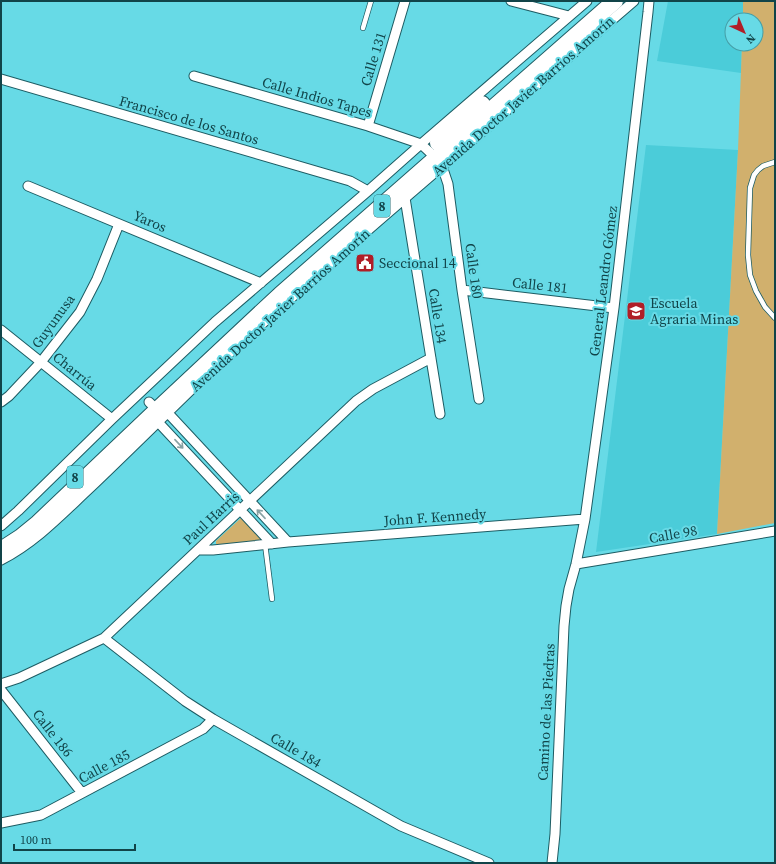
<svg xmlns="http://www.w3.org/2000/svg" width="776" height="864" viewBox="0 0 776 864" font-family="'Source Serif 4',serif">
	<rect width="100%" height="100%" fill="#67dae6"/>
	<path fill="#4bccd9" d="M668,1H743V20H732V44H742L741,73L657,61Z
		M646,145L738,150L717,534L596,552Z"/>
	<path fill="#d1b06d" d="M743,1H775V523L717,534L738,150L742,44H756V20H743Z
		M241,518H245L261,536V540L258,542L219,546L216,544V541Z"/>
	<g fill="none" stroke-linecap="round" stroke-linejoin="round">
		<g stroke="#1d5c63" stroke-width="6">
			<path id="lane" d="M363,28L371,1
				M775,162L763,166L758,170L754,175L750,188L748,255L750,275L756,291L765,307L775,318
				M265,544L272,599"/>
		</g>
		<g stroke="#1d5c63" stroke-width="11">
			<path id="street" d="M511,1L569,16
				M194,76L368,126L421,144L436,158L442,166L448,184L462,290L479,399
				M1,79L350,181L368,191
				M368,126L405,1
				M28,186L261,283
				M405,198L440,414
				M462,290L614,308
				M1,330L112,419
				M1,402L9,396L41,362L80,312L97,279L119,224
				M149,402L160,413H168L288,542
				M159,416L158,422L272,544
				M1,526L18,511L112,419L215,322L368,191L421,144L587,1
				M198,550H213L288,542L585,519
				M1,560C36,542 62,514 90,488C134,446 177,403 221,361C264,321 308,284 351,245C445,163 540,82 634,1
				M576,564L775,531
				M104,638L185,701L213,719L385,817L401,826L489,863
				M1,684L19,678L104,638L356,401L373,389L431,358
				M1,690L82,793
				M1,823L41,815L203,729L213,719
				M552,863L555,834L564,626L566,606L569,589L576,564L585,519L614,308L648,12L649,1"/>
		</g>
		<g stroke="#1d5c63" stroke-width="18">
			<path id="highway" d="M438,143L460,122L482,104
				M1,550L21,537L37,524L157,410L280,295L615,1"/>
		</g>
		<use href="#lane" stroke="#fff" stroke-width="4.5"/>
		<use href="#street" stroke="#fff" stroke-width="9"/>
		<use href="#highway" stroke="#fff" stroke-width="16"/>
	</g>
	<defs><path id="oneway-shaft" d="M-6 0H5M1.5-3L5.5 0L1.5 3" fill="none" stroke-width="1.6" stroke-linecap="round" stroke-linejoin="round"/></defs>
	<g stroke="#88a2a4">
		<use href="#oneway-shaft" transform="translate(179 444) rotate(47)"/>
		<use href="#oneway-shaft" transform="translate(261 514) rotate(-133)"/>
	</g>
	<defs>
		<g id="civic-square" transform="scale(1)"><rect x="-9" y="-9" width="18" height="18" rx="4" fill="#b01e27" stroke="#67dae6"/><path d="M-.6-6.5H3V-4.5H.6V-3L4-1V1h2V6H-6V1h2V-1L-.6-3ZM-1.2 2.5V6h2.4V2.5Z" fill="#fff"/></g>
		<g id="school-square" transform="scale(1)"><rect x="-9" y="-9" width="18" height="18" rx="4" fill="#b01e27" stroke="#67dae6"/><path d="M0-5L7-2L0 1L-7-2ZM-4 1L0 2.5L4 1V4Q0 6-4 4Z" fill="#fff"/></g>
	</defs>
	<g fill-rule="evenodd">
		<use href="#civic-square" x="365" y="263"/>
		<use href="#school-square" x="636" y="311"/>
	</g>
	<g text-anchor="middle" stroke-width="4" stroke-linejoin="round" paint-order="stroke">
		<g fill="#67dae6" stroke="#2b7178" stroke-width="1">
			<rect x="374" y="195" width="16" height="22" rx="3"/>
			<rect x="67" y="466" width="16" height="22" rx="3"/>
		</g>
		<g font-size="13" font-weight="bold" fill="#114449">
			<text x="382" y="211">8</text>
			<text x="75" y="482">8</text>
		</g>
		<g font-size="14" fill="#114449" stroke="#67dae6">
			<text transform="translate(373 59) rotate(-73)" y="5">Calle 131</text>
			<text transform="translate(523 96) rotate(-41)" y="5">Avenida Doctor Javier Barrios Amorín</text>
			<text transform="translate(317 97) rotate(16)" y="5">Calle Indios Tapes</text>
			<text transform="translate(189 120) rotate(16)" y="5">Francisco de los Santos</text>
			<text transform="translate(150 221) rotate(23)" y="5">Yaros</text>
			<text transform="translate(474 271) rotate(82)" y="5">Calle 180</text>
			<text transform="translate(603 281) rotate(-83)" y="5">General Leandro Gómez</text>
			<text transform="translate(540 285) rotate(6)" y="5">Calle 181</text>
			<text transform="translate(280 310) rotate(-42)" y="5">Avenida Doctor Javier Barrios Amorín</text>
			<text transform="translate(438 316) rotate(81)" y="5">Calle 134</text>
			<text transform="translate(53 321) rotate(-54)" y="5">Guyunusa</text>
			<text transform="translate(75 371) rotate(39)" y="5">Charrúa</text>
			<text transform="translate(435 517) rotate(-4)" y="5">John F. Kennedy</text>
			<text transform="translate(211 518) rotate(-43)" y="5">Paul Harris</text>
			<text transform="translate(673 534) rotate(-10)" y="5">Calle 98</text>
			<text transform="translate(546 712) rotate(-87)" y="5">Camino de las Piedras</text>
			<text transform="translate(53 733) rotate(52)" y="5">Calle 186</text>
			<text transform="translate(296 750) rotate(30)" y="5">Calle 184</text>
			<text transform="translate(104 766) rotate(-28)" y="5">Calle 185</text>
		</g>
		<g font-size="14" fill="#114449" stroke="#67dae6" text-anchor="start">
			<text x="379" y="268">Seccional 14</text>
			<text x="650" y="308">Escuela<tspan x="650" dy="16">Agraria Minas</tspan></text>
		</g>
	</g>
	<rect width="776" height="864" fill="none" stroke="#114449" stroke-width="4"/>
	<g transform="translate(744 32) rotate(136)"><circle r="19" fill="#67dae6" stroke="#459ea7"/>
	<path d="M0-3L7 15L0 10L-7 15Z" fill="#b01e27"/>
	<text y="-6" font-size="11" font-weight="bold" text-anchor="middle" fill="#114449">N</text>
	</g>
	<path d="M14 844v6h121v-6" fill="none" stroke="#114449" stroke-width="2"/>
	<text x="20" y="844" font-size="12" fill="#114449" stroke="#67dae6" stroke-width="3" paint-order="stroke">100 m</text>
</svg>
